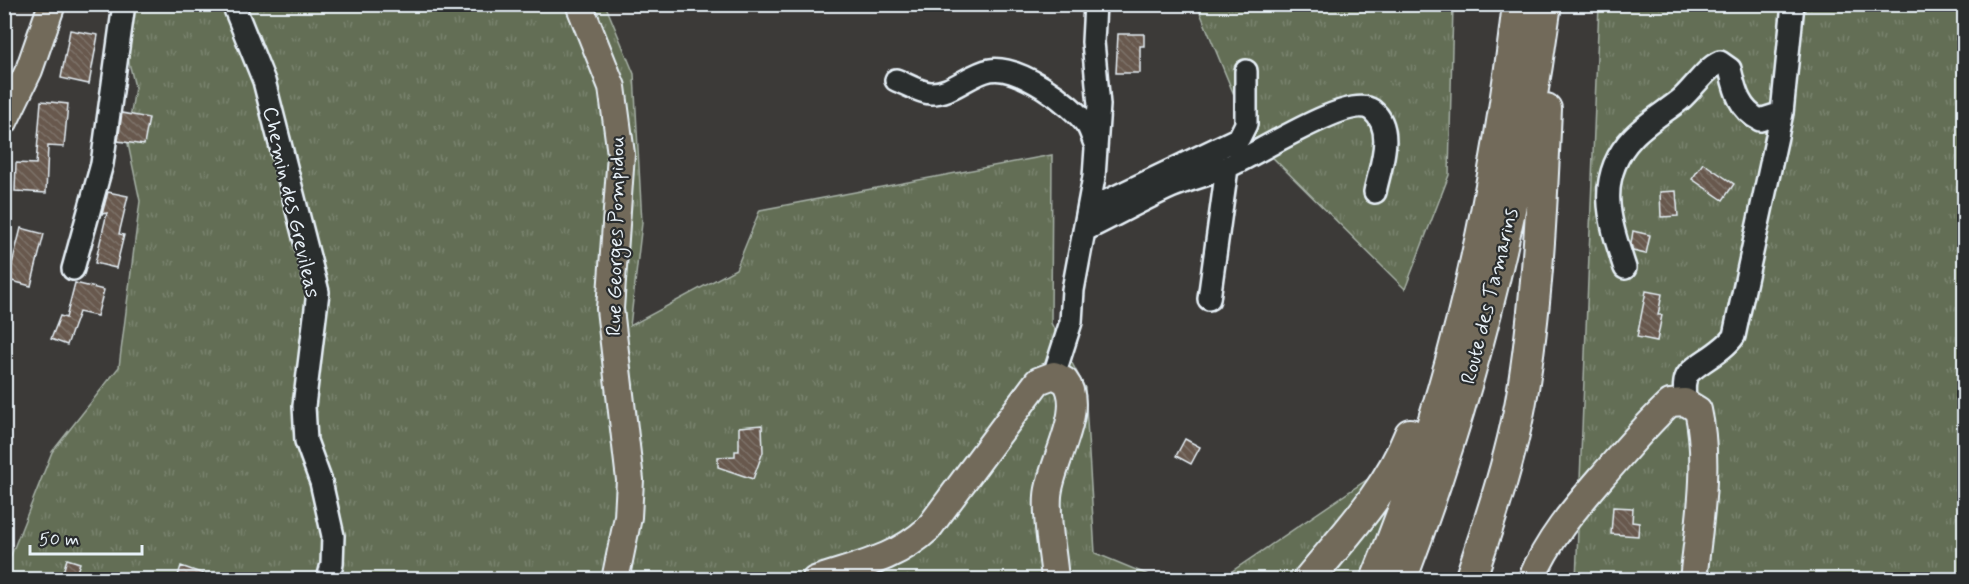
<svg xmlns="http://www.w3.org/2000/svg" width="1969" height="584" viewBox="0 0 1969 584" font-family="Mynerve,sans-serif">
	<defs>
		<pattern id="grass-tufts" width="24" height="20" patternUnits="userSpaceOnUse" patternTransform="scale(1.5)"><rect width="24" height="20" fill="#636e55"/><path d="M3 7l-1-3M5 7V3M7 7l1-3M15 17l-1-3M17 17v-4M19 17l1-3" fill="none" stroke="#79836e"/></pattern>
		<pattern id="building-back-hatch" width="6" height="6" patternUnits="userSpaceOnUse" patternTransform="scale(1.5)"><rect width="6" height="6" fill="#67594e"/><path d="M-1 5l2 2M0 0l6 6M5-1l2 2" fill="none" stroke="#7d7168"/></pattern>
	</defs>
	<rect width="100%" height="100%" fill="#3c3a38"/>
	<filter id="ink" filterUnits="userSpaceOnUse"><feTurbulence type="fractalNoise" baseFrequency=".0167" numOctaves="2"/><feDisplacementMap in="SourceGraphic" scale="12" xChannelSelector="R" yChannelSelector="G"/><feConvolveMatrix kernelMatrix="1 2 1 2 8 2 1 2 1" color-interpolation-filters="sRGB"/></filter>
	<g filter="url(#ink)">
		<path fill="url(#grass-tufts)" stroke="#a6b0a6" stroke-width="1.5" d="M605,4L634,74L642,223L630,326L736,269L760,210L1052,155L1051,323L1085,388L1095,553L1158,579L5,580L4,573L52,452L119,367L140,201L127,139L135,87L115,5Z
			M1197,5H1453L1449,175L1405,289L1251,136Z
			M1599,5H1964V579L1576,580Z
			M1393,462L1411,579L1219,580Z"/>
		<path fill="url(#building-back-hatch)" stroke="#e8f1f8" stroke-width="1.5" d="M70,30L98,35L89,84L61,78Z
			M1118,34H1144V46H1140V73H1116Z
			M41,101L68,104L64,147L48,146L46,193L15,191L16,163L36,164Z
			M122,113L149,118L144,145L118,141Z
			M1703,163L1734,184L1723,200L1692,179Z
			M1676,191L1678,216L1661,217L1660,192Z
			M108,192L128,196L119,234L124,235L116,268L95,263L107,213L102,214Z
			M21,228L44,234L31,286L8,280Z
			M1633,231L1650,235L1646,254L1633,251L1631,244Z
			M75,283L104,290L97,316L79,312L67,345L51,339L60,316L66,318Z
			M1646,291L1662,294L1658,315H1662L1657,341L1637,337Z
			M762,425L763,452L753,479L718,467V457L735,456V451H739V427Z
			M1185,439L1200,447L1191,464L1176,456Z
			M1613,507L1633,508L1632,522L1639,523L1638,536L1611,534Z
			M67,559L80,563L75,577L63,572Z
			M181,566L215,578V579H177Z"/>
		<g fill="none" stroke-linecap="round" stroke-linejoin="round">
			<g stroke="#e8f1f8" stroke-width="26">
				<path id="minor" d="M233,4L264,81L318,292L304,406L306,441L321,482L333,536L332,564L328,580
					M896,80C906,84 919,92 930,93C952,94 969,74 990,70C1018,65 1071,103 1087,125C1091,131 1093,140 1096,146
					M1088,210L1239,138L1246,124V71
					M1085,230C1114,216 1142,200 1171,187C1189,179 1209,175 1227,167C1253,157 1349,93 1372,110C1396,129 1380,167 1375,192
					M1625,268C1610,222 1594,178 1633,137C1646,123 1665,112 1680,100C1693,89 1706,68 1720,62L1730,69C1735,90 1739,110 1760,120L1782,113
					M73,269L102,164L124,4
					M1209,299L1227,168
					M1054,375L1071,322L1073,290L1094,177L1099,105L1093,42L1095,4
					M1685,402C1685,395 1683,385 1686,378C1690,366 1722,354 1734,336L1782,113L1793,4"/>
			</g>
			<g stroke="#e8f1f8" stroke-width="30">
				<path id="major" d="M579,4L612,87L621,154L610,309L630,480L628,517L615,580
					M4,122L29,70L52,4
					M815,580C856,566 896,559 928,529L1038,381L1054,375L1065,381C1087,409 1050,464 1048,496C1046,525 1053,551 1055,580
					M1531,580C1549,537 1577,506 1607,471C1627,448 1647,424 1670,403L1685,402L1698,410C1710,464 1699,525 1693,580"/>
			</g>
			<g stroke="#e8f1f8" stroke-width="34">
				<path id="highway" d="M1308,580C1346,534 1388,490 1410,434
					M1376,580C1452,398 1496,200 1518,4
					M1401,580C1472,394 1519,202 1546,4
					M1470,580C1491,518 1515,446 1524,382C1538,292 1542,200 1546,109"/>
			</g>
			<use href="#minor" stroke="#2a2d2e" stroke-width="21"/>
			<use href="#major" stroke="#726b5a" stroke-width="26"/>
			<use href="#highway" stroke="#726b5a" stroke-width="30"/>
		</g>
	</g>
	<g text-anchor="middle" stroke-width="4.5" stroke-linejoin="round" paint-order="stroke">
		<g font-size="21" fill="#e8f1f8" stroke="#2a2d2e">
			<text transform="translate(292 202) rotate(77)" y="7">Chemin des Grevileas</text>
			<text transform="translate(615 236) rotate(-89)" y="7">Rue Georges Pompidou</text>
			<text transform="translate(1489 296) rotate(-76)" y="7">Route des Tamarins</text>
		</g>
	</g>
	<rect width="1969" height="584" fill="none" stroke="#2a2d2e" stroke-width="24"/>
	<rect x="12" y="12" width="1945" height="560" fill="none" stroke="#e8f1f8" stroke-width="2" filter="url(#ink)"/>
	<path d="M30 545v9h112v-9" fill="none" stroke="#e8f1f8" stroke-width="3"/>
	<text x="39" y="545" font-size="18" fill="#e8f1f8" stroke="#2a2d2e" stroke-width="4.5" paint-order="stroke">50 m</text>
</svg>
